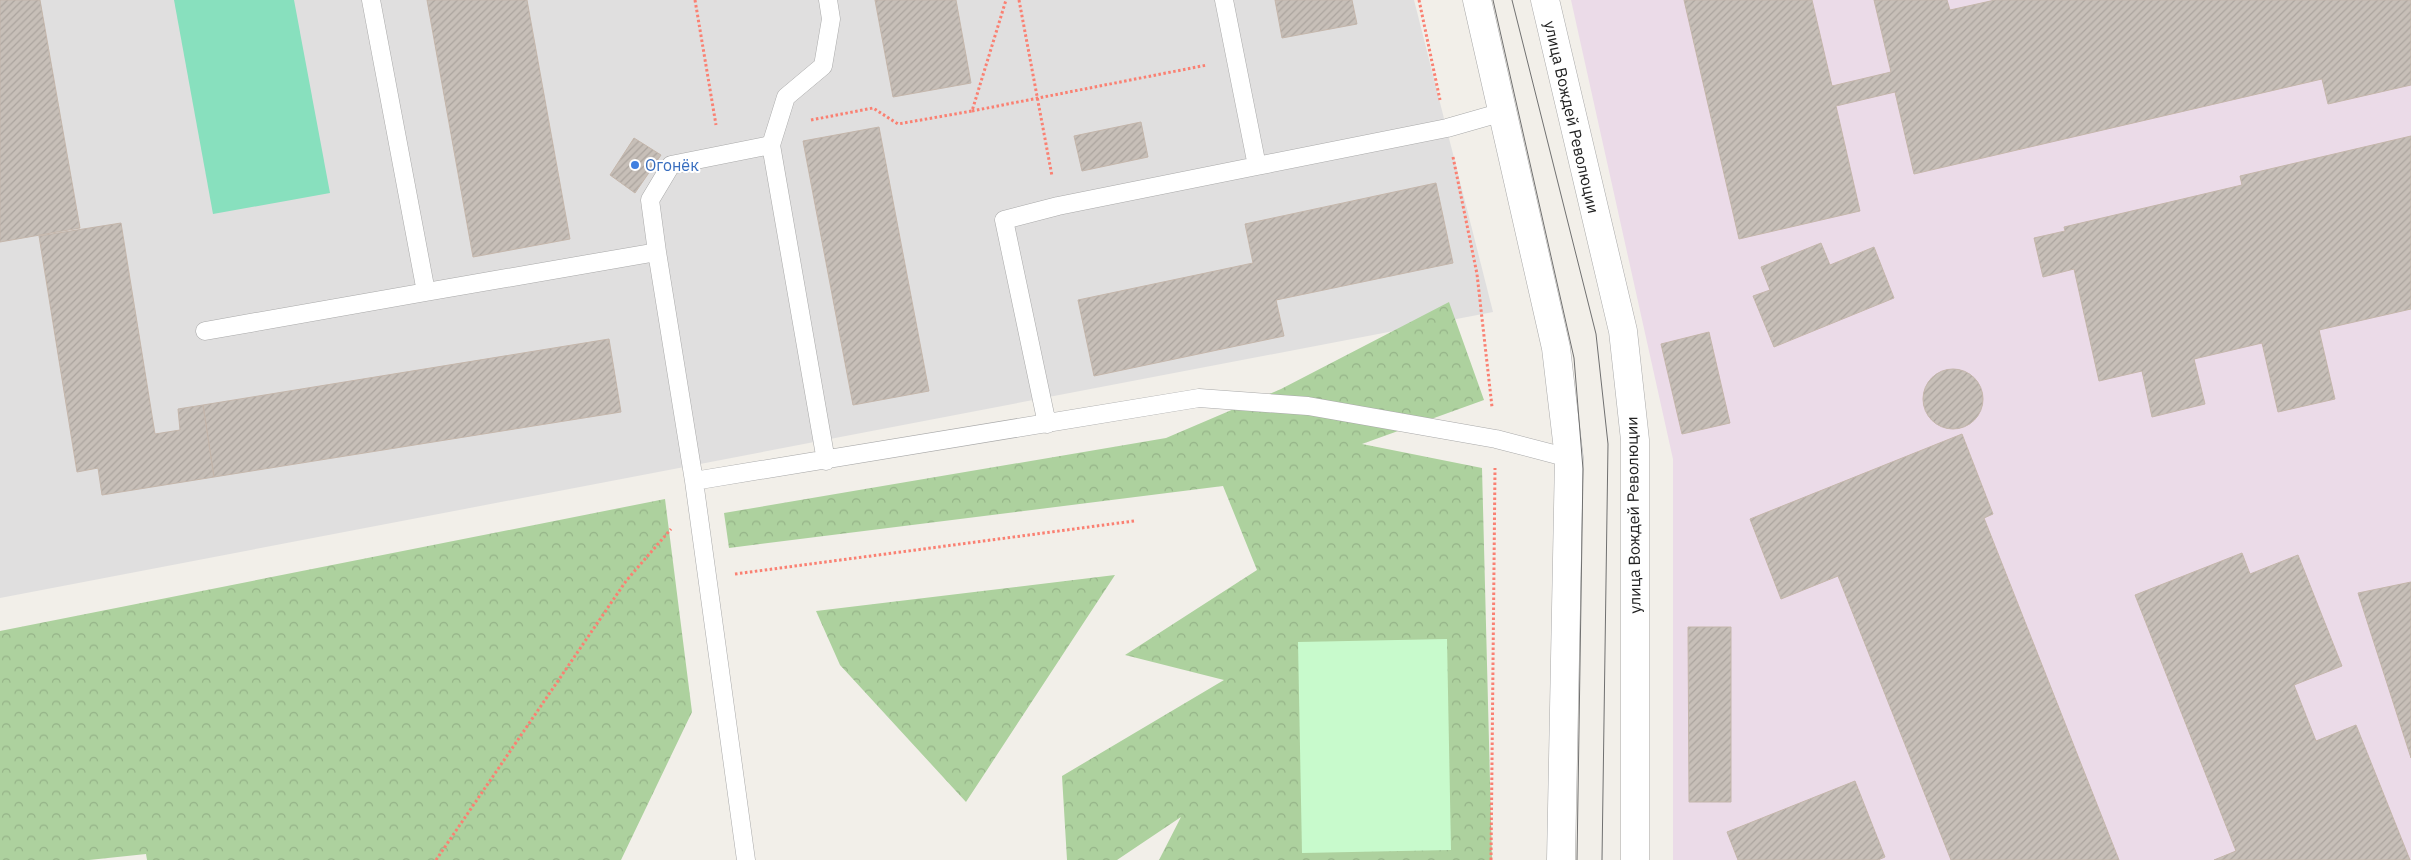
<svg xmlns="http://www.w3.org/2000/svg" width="2411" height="860" viewBox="0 0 2411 860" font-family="'IBM Plex Sans',sans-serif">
	<defs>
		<pattern id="forest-crowns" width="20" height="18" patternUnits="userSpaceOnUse" patternTransform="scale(1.25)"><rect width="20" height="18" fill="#add19e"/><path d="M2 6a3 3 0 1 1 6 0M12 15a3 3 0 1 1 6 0" fill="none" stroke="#95b388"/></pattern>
		<pattern id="building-hatch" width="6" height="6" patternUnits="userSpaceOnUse" patternTransform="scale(1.25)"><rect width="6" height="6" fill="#c7bfb8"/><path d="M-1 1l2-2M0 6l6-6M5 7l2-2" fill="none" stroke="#aba49e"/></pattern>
	</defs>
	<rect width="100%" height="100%" fill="#f2efe9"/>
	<path fill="#e0dfdf" d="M0,0H1414L1493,312L0,598Z"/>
	<path fill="#ebdbe8" d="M1571,0H2411V860H1673V459Z"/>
	<path fill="url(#forest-crowns)" d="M1449,302L1484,400L1362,444L1482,468L1492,860H1159L1181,817L1117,860H1067L1062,776L1224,680L1125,655L1257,570L1223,486L729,548L724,513L1166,438L1281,389Z
		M665,499L692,712L621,860H147L146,854L89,860H0V631Z
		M1115,575L966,802L840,665L816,611Z"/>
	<path fill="#c8facc" d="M1447,639L1451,850L1302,853L1298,642Z"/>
	<path fill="#88e0be" d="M174,0H294L330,193L213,214Z"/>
	<path fill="url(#building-hatch)" stroke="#c4b6ab" d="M0,0H40L80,228L0,242Z
		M427,0H527L570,239L473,257Z
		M875,0H956L971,83L893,97Z
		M1275,0H1352L1357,24L1282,38Z
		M1684,0H1812L1832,86L1891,72L1874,0H1947L1950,10L1995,0H2411V85L2328,104L2322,79L1914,174L1895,92L1836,106L1860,211L1739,239Z
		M1141,122L1148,157L1082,171L1074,136Z
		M879,127L929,391L853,405L803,141Z
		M2411,136V309L2319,330L2335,399L2278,412L2262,343L2194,359L2205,404L2152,417L2142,371L2099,381L2074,269L2043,277L2034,238L2065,231L2064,227L2242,185L2240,176Z
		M634,138L661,155L635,193L610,175Z
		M1436,183L1453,263L1276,300L1284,336L1094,376L1078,300L1253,263L1245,224Z
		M121,223L155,434L180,430L178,409L203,405L214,477L102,495L98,468L77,472L39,236Z
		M1821,243L1830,265L1874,247L1894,298L1774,347L1753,296L1770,290L1761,267Z
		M1709,332L1730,423L1682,434L1661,344Z
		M609,339L621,412L214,477L203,405Z
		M1923 399a30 30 0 1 1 60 0a30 30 0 1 1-60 0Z
		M1962,434L1993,514L1984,518L2119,860H1951L1838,576L1781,599L1750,519Z
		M2242,553L2250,574L2298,555L2342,666L2294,685L2316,741L2356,725L2410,860H2214L2236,851L2135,595Z
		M2411,582V758L2358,593Z
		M1688,627H1731V802H1689Z
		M1855,781L1885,857L1878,860H1738L1727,832Z"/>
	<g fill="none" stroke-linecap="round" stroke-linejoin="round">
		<g stroke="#a9a9a9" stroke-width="19">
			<path id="lane" d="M1224,0L1257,166L1447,128L1503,112
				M657,252L650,200L671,165L771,145
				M426,292L657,252L694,481L746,860
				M205,331L426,292L371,0
				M1047,424L1004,220L1058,206L1257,166
				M826,461L771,145L786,97L823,66L831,19L828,0
				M694,481L1199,398L1308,406L1496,439L1569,458"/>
		</g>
		<g stroke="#a9a9a9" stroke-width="29">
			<path id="street" d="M1477,0L1556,348L1569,458L1561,860
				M1545,0L1623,331L1635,440V860"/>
		</g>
		<path stroke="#fa8072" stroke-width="3" stroke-dasharray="2.5 2.5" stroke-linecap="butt" d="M695,0L716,125
			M1019,0L1052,176
			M1419,0L1440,100
			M972,111L1207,65
			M811,120L873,108L898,124L972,111L1006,0
			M1453,157L1477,274L1492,407
			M735,574L1134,521
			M436,860L626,581L671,529
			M1491,860L1495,468"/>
		<use href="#lane" stroke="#fff" stroke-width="18"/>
		<use href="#street" stroke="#fff" stroke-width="28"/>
		<path stroke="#707070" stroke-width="1" d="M1493,0L1574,358L1583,469L1577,860
			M1512,0L1596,334L1608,444L1602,860"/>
	</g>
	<circle fill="#3f7fe0" stroke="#fff" stroke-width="2" cx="635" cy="165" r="5"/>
	<g text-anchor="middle" stroke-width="4" stroke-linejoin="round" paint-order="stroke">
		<g font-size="16" fill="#222" stroke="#fff">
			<text transform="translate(1572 117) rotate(77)" y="6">улица Вождей Революции</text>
			<text transform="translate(1633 515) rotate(-91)" y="6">улица Вождей Революции</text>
		</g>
		<g font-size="16" fill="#366cbe" stroke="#fff" text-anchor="start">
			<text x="645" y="171">Огонёк</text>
		</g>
	</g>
</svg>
